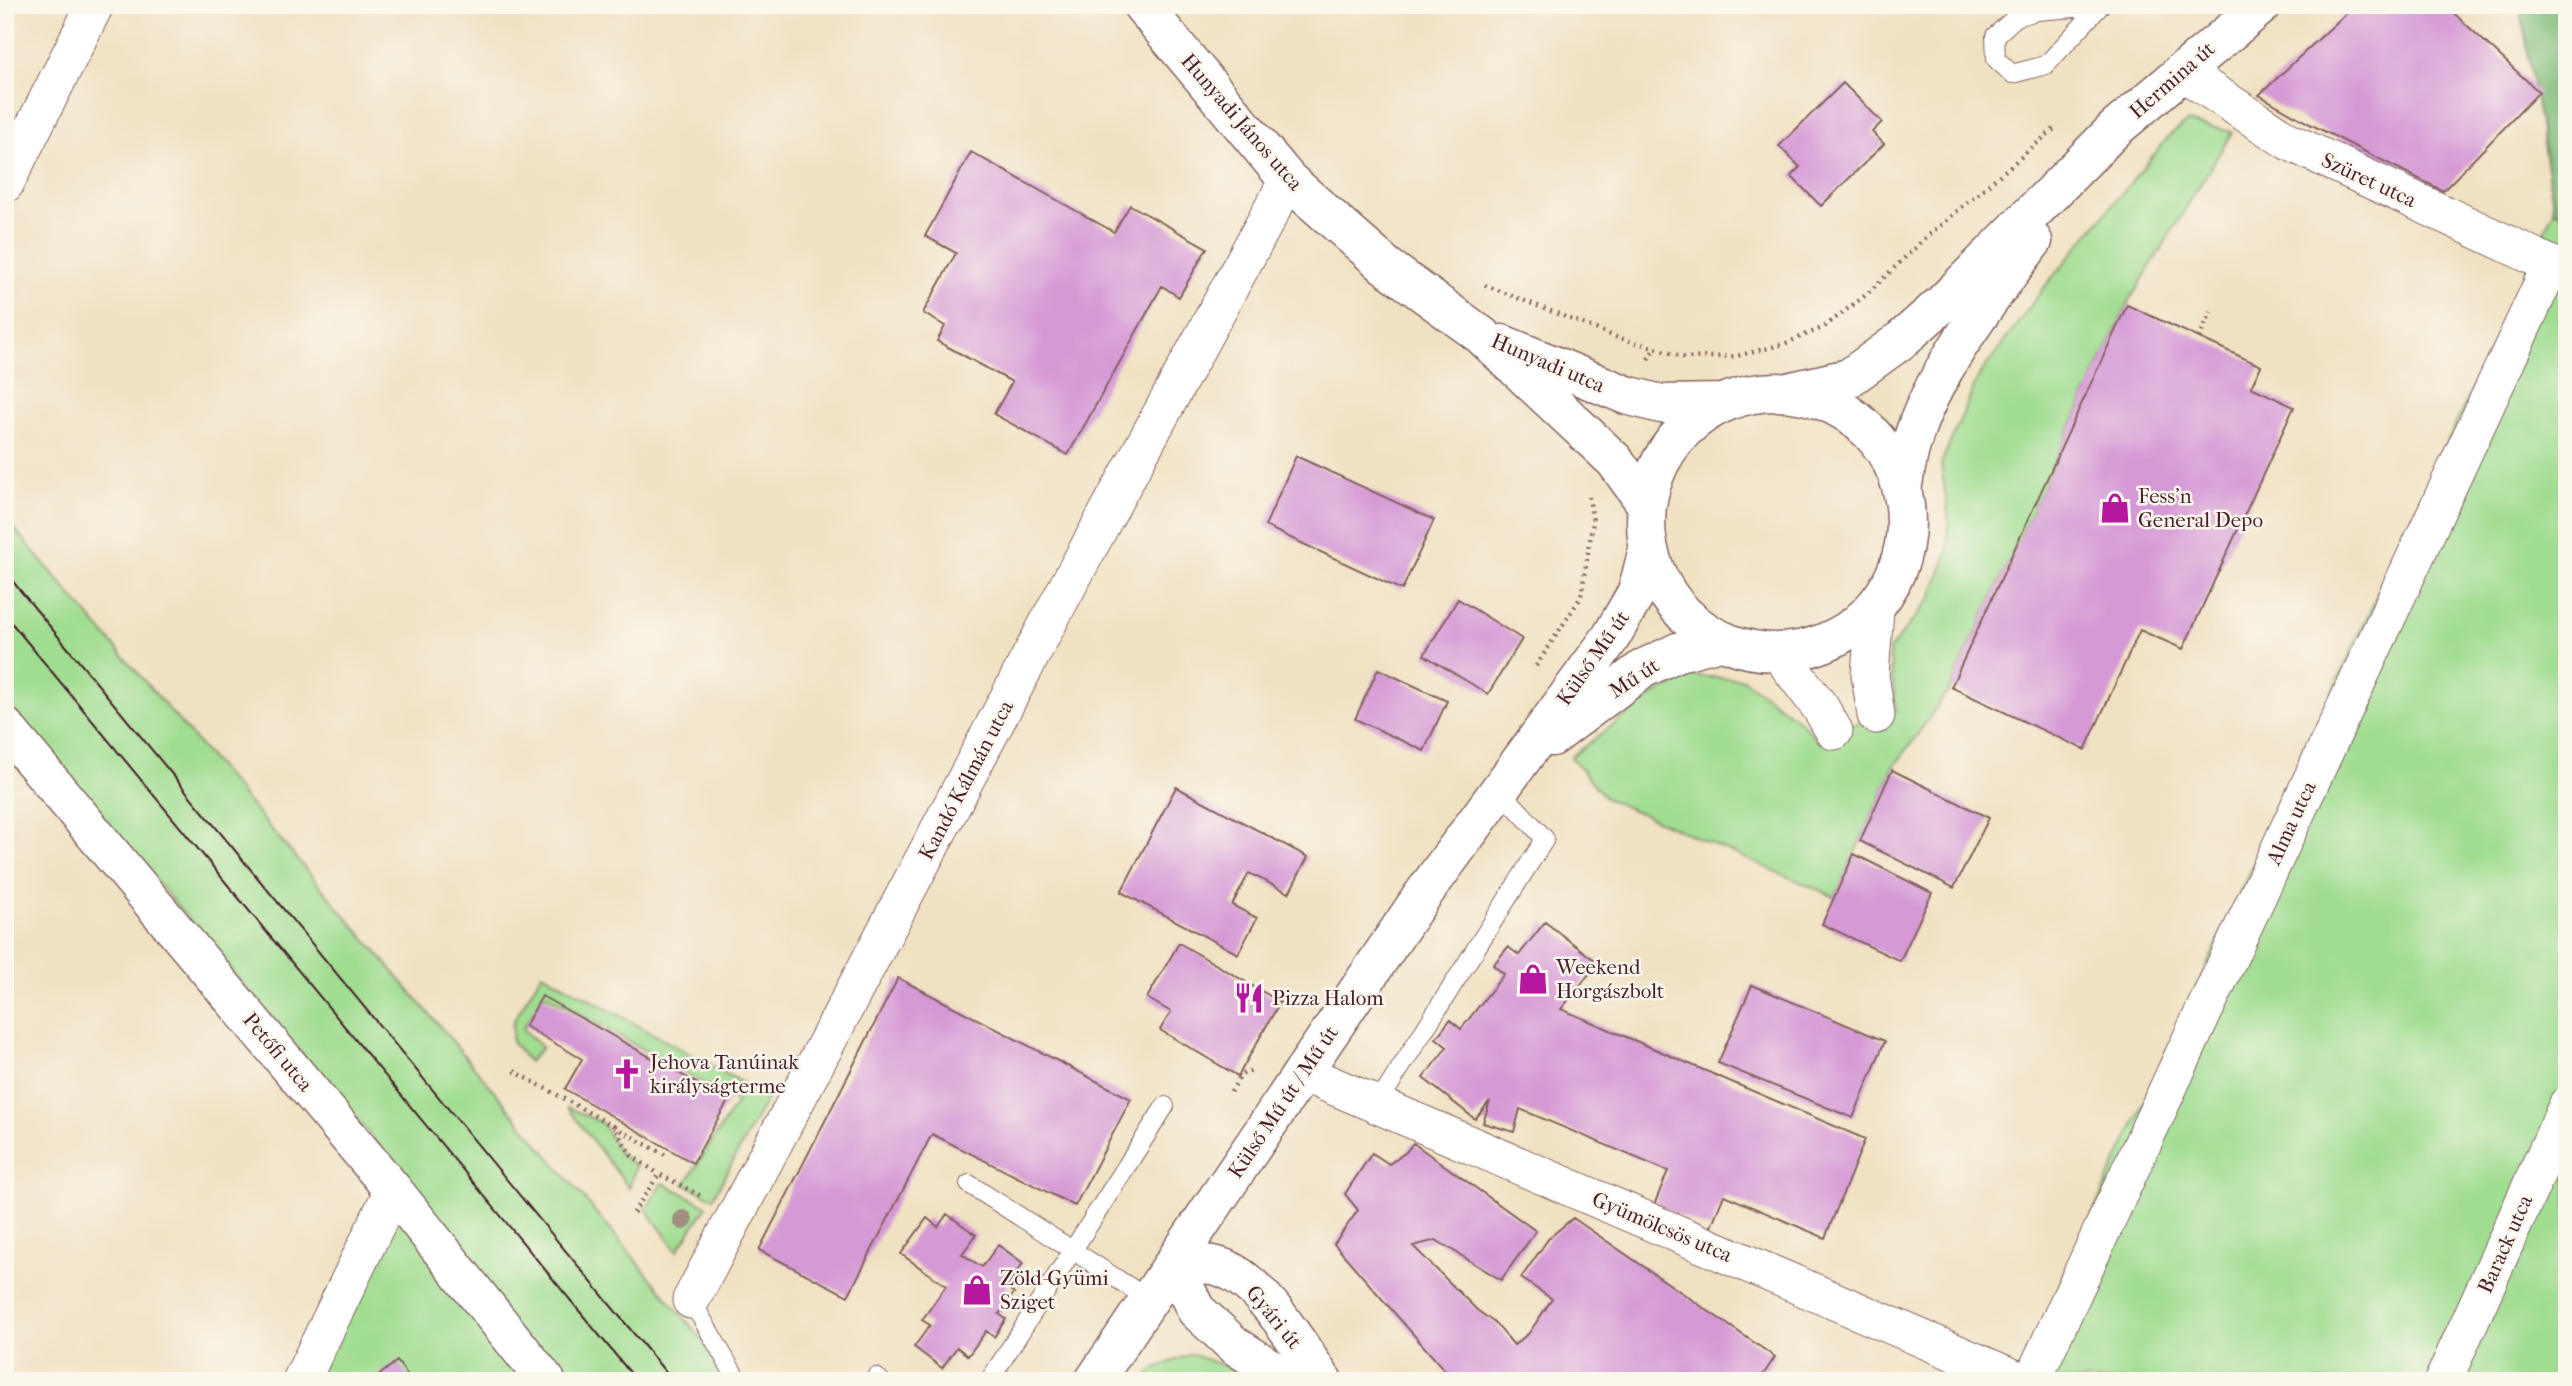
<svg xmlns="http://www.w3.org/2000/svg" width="2572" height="1386" viewBox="0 0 2572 1386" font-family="'IM FELL French Canon',serif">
	<rect width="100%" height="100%" fill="#fbf7ec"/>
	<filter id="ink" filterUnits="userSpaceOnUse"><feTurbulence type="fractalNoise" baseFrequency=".0143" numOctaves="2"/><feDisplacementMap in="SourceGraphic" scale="14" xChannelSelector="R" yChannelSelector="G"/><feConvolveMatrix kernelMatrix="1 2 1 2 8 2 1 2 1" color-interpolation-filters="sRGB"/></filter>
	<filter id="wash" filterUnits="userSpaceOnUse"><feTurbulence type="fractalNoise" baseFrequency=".00686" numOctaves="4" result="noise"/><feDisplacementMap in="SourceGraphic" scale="28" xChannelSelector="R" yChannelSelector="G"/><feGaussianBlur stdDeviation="1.57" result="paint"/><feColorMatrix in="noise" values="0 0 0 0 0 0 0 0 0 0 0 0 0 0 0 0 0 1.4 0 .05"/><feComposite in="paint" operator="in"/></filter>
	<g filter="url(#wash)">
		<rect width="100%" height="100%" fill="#f0e1c2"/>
		<path fill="#a0dd91" stroke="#757e5e" stroke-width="2" d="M2187,122L2232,132L2127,305L1951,687L1892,770L1835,897L1605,798L1571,757L1647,699L1690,676L1743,679L1801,722L1820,743L1834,731L1896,710L1889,650L1931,598L1948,551V512L1941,464L1979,376L2042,290L2171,134Z
			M2554,210L2567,215V1381H2046L2021,1370Z
			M5,518L438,1024L737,1381H315L410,1183L5,701Z
			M542,973L768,1097L713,1198L685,1184L737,1102L544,994L523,1029L542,1047L529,1062L512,1042L513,1022Z
			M567,1107L602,1123L620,1154L636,1166L629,1188Z
			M663,1183L707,1206L677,1251L646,1209Z
			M1191,1354L1265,1381H1143L1156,1368Z"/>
		<path fill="#80bc7b" stroke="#656e53" stroke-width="2" d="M2520,5H2567V215L2554,210Z"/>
		<g id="blocks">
			<path fill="#d599d5" d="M2355,5H2445L2539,92L2443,191L2310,124L2259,95Z
				M1843,83L1882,122L1872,132L1884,144L1821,206L1791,176L1800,167L1779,146Z
				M971,152L1114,232L1130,205L1207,248L1179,297L1162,286L1068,455L994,414L1012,382L937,341L945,326L923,313L956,253L925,236Z
				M2127,305L2261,366L2251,387L2294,407L2183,649L2140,630L2085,750L1951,687Z
				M1296,456L1434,520L1402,590L1265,526Z
				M1458,599L1522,639L1488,694L1424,655Z
				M1378,669L1447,701L1424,751L1355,719Z
				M1892,770L1989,818L1954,888L1860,841Z
				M1176,787L1308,857L1289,893L1249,873L1232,905L1257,918L1238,954L1121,892Z
				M1854,854L1932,893L1900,961L1822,924Z
				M1545,922L1598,963L1561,1009L1865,1139L1825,1238L1724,1195L1710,1229L1654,1205L1668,1171L1520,1109L1514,1132L1483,1123L1490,1101L1475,1119L1423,1078L1447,1047L1436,1038L1450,1020L1461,1029L1504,974L1493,965L1508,947L1519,955Z
				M1179,943L1280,1002L1238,1076L1160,1030L1171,1012L1147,998Z
				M898,978L1131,1099L1075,1206L932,1134L848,1296L759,1250Z
				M1752,985L1885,1041L1853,1118L1718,1063Z
				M542,996L728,1101L693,1163L565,1089L582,1059L525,1026Z
				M1413,1143L1536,1231L1501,1280L1436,1240L1413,1246L1477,1310L1496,1324L1514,1345L1529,1333L1552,1299L1521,1278L1549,1238L1573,1218L1775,1357L1759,1381H1454L1334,1244L1358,1210L1345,1194L1372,1153L1389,1164L1406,1152Z
				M947,1214L976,1235L962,1254L982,1267L998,1245L1023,1263L1006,1287L1014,1293L999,1314L1006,1319L994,1337L986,1331L968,1356L957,1347L942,1368L914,1347L930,1325L922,1320L946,1286L901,1254L927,1218L938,1227Z
				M397,1361L412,1381H379L377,1377Z"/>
		</g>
	</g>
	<g filter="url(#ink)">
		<use href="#blocks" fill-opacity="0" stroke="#846360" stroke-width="2"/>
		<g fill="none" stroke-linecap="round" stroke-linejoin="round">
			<g stroke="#846360" stroke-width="20">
				<path id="lane" d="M2099,6L2037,11L2016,17L1995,36L1996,59L2012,74L2046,65L2101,5
					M1377,1105L1545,839L1500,790
					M969,1184L1150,1300
					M691,1300L738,1381
					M876,1377L881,1381
					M989,1381L1165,1106"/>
			</g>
			<g stroke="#846360" stroke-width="39">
				<path id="street" d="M2181,71L2288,141L2567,272
					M5,184L95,5
					M1875,609L1870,675L1876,715
					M1778,652L1820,707L1834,731
					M1303,1073L2021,1381
					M691,1300L1058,604L1288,180
					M301,1381L393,1190
					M2032,1381L2551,265
					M2443,1381L2567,1106"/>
			</g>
			<g stroke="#846360" stroke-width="41">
				<path id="secondary" d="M1142,5L1288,180L1386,266L1481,335L1615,461L1646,504
					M1502,344L1626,395L1661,404L1724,403
					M1792,391L1849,378L1900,341L1942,304L2115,129L2262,5
					M1646 522a130 130 0 1 1 260 0a130 130 0 1 1-260 0Z
					M1902,490C1905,474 1907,458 1912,442C1930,376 1992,296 2033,241
					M5,727L393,1190L546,1381
					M1552,737L1644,668L1678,652L1720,641
					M1174,1265C1186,1265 1200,1263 1212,1265C1258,1272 1298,1345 1323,1381
					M1174,1265L1196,1310L1234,1345L1290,1381
					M1094,1381L1422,896L1611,637L1637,592L1647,553"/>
			</g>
			<path stroke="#846360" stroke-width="4.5" stroke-dasharray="2 5" stroke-linecap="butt" d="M1485,285L1616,337L1655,348
				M2199,338L2211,312
				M1648,359L1655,348L1686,358L1737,356L1784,344L1824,327L1867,294L1922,241L2054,129
				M1536,666L1581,597L1593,522L1589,497
				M514,1071L613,1126L632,1156L659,1174
				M1231,1092L1241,1075L1254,1069
				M614,1127L669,1157
				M633,1213L659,1174L701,1196"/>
			<use href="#lane" stroke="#fff" stroke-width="18"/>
			<use href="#street" stroke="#fff" stroke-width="37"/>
			<use href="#secondary" stroke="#fff" stroke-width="38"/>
			<path stroke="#4a1f2b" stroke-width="2" d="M5,572L673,1381
				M5,615L637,1381"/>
		</g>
		<circle fill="#a1907d" cx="683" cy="1220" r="10"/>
	</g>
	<defs>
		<g id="shop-bare" transform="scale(2.415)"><path d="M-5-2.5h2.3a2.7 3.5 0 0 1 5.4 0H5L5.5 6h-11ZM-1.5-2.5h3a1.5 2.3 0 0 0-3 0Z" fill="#b5179e" stroke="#fbf7ec" stroke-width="2.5" paint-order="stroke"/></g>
		<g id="restaurant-bare" transform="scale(2.415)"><path d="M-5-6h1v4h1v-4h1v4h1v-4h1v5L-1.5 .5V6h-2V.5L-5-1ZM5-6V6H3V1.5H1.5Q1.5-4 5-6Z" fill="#b5179e" stroke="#fbf7ec" stroke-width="2.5" paint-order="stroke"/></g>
		<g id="church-bare" transform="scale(2.415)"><path d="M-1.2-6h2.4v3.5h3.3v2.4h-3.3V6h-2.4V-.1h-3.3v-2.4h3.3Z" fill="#b5179e" stroke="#fbf7ec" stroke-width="2.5" paint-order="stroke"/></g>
	</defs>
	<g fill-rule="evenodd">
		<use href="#shop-bare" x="2115" y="508"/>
		<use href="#shop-bare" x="1533" y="979"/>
		<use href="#restaurant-bare" x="1249" y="998"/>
		<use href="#church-bare" x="627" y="1074"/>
		<use href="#shop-bare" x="977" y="1290"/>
	</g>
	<g text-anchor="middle" stroke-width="5" stroke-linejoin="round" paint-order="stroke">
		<g font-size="21" fill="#4a1f2b" stroke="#fbf7ec">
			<text transform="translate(2172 80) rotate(-41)" y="7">Hermina út</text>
			<text transform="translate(1242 122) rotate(49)" y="7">Hunyadi János utca</text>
			<text transform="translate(2369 180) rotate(25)" y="7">Szüret utca</text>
			<text transform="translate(1548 363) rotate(23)" y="7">Hunyadi utca</text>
			<text transform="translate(1593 658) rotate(-55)" y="7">Külső Mű út</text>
			<text transform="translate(1634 678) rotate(-33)" y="7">Mű út</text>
			<text transform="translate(966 780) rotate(-62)" y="7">Kandó Kálmán utca</text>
			<text transform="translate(2291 823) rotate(-65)" y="7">Alma utca</text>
			<text transform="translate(278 1052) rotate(50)" y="7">Petőfi utca</text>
			<text transform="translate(1283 1102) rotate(-56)" y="7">Külső Mű út / Mű út</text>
			<text transform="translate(1662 1227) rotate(23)" y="7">Gyümölcsös utca</text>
			<text transform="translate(2505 1244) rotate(-66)" y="7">Barack utca</text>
			<text transform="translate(1274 1317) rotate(51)" y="7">Gyári út</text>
		</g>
		<g font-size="21" fill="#4a1f2b" stroke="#fbf7ec" text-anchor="start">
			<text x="2138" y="503">Fess'n<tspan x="2138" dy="24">General Depo</tspan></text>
			<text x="1556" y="974">Weekend<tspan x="1556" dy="24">Horgászbolt</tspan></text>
			<text x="1272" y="1005">Pizza Halom</text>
			<text x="650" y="1069">Jehova Tanúinak<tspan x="650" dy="24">királyságterme</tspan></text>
			<text x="1000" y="1285">Zöld-Gyümi<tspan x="1000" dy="24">Sziget</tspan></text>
		</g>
	</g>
	<rect width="2572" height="1386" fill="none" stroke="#fbf7ec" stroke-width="28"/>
</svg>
